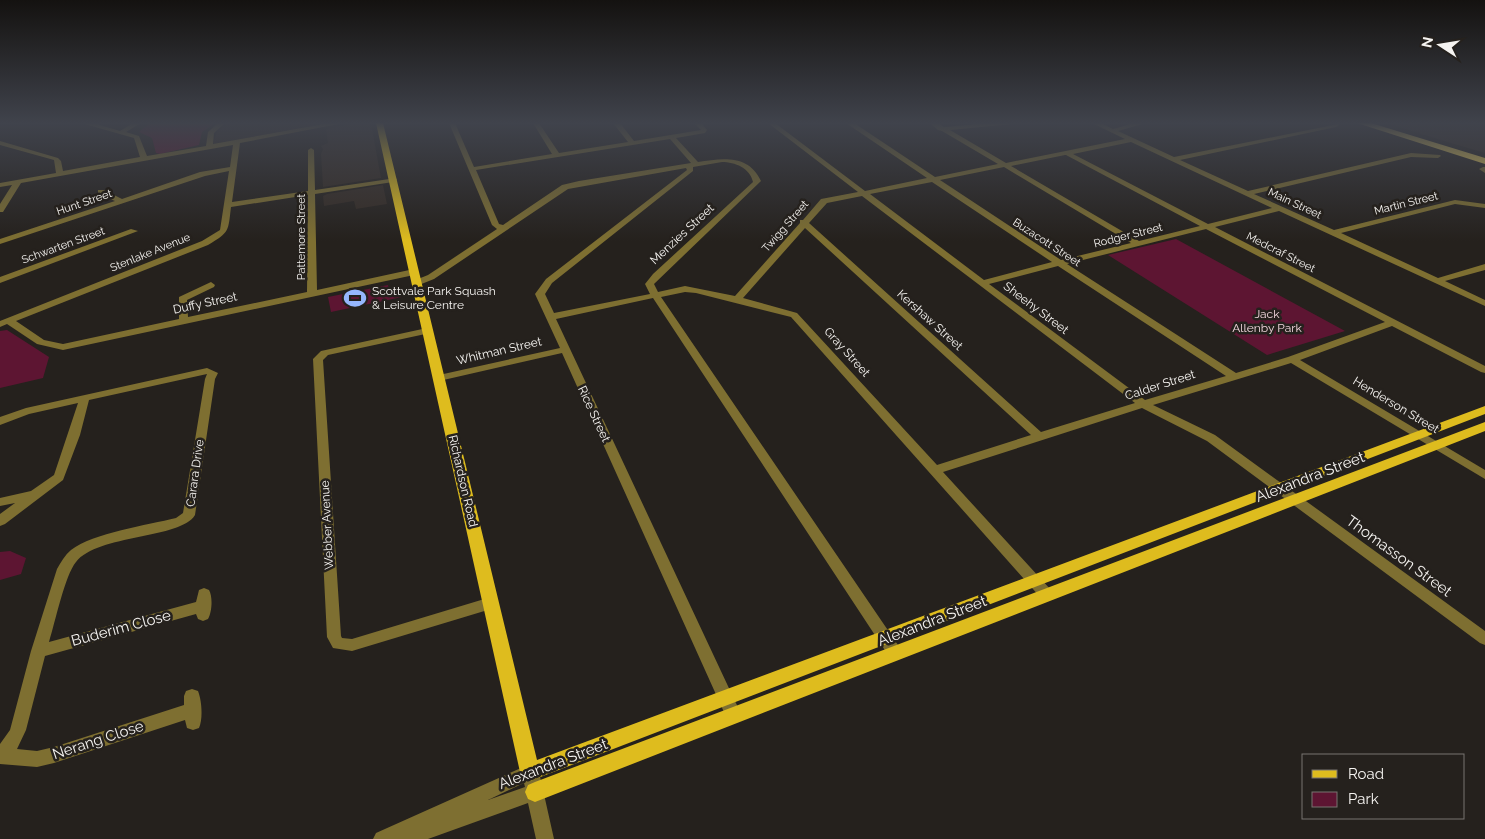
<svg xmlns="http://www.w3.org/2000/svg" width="1485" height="839" viewBox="0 0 1485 839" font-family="Raleway,sans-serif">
	<rect width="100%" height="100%" fill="#25211d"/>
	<path fill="#342b24" d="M228,123H328L213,144L217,131Z
		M357,123H371L381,178L323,187L321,154L323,149L321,146L328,143L326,129Z
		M1386,123H1485V153L1444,141Z
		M383,185L387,204L356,209L354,201L324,206L323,196L327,194Z"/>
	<path fill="#5d1532" d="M150,123H215L202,132L199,145L160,154L156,153L152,138L139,132Z
		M1176,239L1345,331L1267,355L1108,255Z
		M388,285L389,289L399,287L402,297L331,312L328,297Z
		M7,330L49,357L43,378L0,388V331Z
		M10,551L26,558L21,574L0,580V552Z"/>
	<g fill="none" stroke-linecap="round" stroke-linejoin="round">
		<path fill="#7e6f31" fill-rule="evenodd" d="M81,123H93L120,131L133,123H141L126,132L139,136L147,156L206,146L208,132L218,123H225L214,133L213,144L329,123H344L240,143L232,202L308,191V150L311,148L314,150L315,190L396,178L397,180L393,182L315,194L317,290L414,269L418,272L414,275L63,350L37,344L7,324L0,327V321L202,241L220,230L229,171L205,176L0,244V239L115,201L98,194V190H104L122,199L200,172L230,167L233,145L21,183L3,212H0V204L12,185L0,187V183L56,173L54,160L0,145V141L58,158L61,161L63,171L140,157L134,138ZM308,195L307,292L188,317L187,300L214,287L215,285L211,282L179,297V319L63,344L44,340L16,321L208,245C230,232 228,231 231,207Z
			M449,123H455L474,167L552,154L533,123H539L559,153L628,142L613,123H620L634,141L701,130L694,123H701L707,130L705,133L676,138L698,162C722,158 749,154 761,181L654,284L658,292L685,286L735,296L800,223V220H803L821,199L858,192L768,123H775L865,191L927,178L846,123H854L935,177L998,164L942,131L938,130L930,123H938L944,127L991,123H1024L950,130L1006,163L1125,139L1092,123H1101L1113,129L1134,123H1146L1118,131L1174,157L1338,124L1339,125L1336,127L1180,160L1248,191L1411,153L1440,155L1441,156L1438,158L1411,157L1254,194L1334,230L1455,200L1485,204V208L1455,204L1341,233L1438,278L1485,264V270L1445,281L1485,300V306L1279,211L1215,227L1485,366V373L1481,372L1392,326L1300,360L1485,470V479L1291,363L1153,405L1215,435L1485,631V645L1480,643L1207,441L1142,408L943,472L1051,590L1053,594L1051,598L1046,600L1041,598L791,317L696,293L685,292L661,297L900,648L903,653L900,658L895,659L890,658L653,298L556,319L742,716L740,721L734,723L728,721L562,353L439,381L434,378L439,375L560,348L535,294L546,279L687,170L686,168L568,189L434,279L419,285H413V281L428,275L497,229L492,225ZM670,139L691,163L579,181L562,185L503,225L499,224L476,170ZM1131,142L1272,208L1208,224L1073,154ZM1065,155H1066L1200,226L1139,241L1011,166ZM722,162C735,162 750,168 753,182L653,274L645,284L650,294L554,313L545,294L552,283L693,171V167ZM1004,167L1131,243L1061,260L940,180ZM932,182L1052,262L984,280L870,194ZM862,196L1135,403L1041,432L809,223L827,203ZM805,228L1031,435L937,465L797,313L743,298ZM1206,229L1385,322L1288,357L1236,373L1067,264ZM1058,266L1226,376L1145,400L989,284Z
			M1483,167H1485V173L1479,169Z
			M131,229L138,231L0,283V277Z
			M427,328L430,329L432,331L430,333L328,355L323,360L341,636L342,638L352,639L491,597L496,599L498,603L496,607L491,609L352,651L333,648L327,637L313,359L321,351Z
			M207,368L218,373L215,379L195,515C181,539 98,534 76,562C65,575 55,623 49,642L196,602L199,590L204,588L209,590C213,597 212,612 208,619L203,621L198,619L196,614L45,656L26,730L17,749L37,751L54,747L184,705V696L186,691L192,689L198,691C202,701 203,719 199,728L193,730L187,728L185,720L54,763L37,767L0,764V744L10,730L31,651L57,569C61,562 65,555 71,550C93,533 148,525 176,518L183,513L205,379L207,374L89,400L80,435L63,480L5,524L0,526V514L15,503L0,506V498L31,491L54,475L78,403L29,414L0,425V417L26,408Z
			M530,764L536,766L539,772L554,839H536L528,803L428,839H373L376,833ZM524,783L525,787L488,800Z"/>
		<path fill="#debc1e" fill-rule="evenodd" d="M376,123H383L537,760L1485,406V414L530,781L523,778L520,772Z
			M1485,422V431L535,802L528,799L525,792L528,785L535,782Z"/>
		<path fill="#fcdc5b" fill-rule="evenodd" d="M1357,123H1371L1485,158V164Z"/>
	</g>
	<linearGradient id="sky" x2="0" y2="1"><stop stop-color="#141210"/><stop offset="0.51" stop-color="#40434c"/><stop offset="1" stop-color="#40434c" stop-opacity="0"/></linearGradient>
	<rect width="1485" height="241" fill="url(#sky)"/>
	<defs>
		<g id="stadium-bare" transform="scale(1.725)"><path d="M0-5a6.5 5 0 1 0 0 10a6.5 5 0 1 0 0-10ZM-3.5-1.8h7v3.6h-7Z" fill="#96b6fd" stroke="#25211d" stroke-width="2.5" paint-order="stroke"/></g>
	</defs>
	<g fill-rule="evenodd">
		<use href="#stadium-bare" x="355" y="298"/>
	</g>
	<g text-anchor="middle" stroke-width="5" stroke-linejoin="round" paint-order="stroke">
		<g font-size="11" fill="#f5f3f0" stroke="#25211d">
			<text transform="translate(84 202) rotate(-19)" y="4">Hunt Street</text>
			<text transform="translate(1295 203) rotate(25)" y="4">Main Street</text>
			<text transform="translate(1406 203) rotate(-14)" y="4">Martin Street</text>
			<text transform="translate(785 226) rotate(-49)" y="4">Twigg Street</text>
			<text transform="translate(1128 235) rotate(-14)" y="4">Rodger Street</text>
			<text transform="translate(301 237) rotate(-90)" y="4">Pattemore Street</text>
			<text transform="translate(1047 242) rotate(33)" y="4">Buzacott Street</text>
			<text transform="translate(63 245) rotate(-20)" y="4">Schwarten Street</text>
			<text transform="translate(150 252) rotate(-22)" y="4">Stenlake Avenue</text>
			<text transform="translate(1281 252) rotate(27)" y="4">Medcraf Street</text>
		</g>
		<g font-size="12" fill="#f5f3f0" stroke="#25211d">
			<text transform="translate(682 234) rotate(-43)" y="4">Menzies Street</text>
			<text transform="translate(205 303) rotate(-12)" y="4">Duffy Street</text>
			<text transform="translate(1036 308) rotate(37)" y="4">Sheehy Street</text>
			<text transform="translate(930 320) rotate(42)" y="4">Kershaw Street</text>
			<text transform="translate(499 351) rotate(-13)" y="4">Whitman Street</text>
			<text transform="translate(847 352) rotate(48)" y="4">Gray Street</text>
			<text transform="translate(1160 385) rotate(-18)" y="4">Calder Street</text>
			<text transform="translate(1396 405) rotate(31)" y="4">Henderson Street</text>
			<text transform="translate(594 414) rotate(65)" y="4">Rice Street</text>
			<text transform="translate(195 473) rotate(-82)" y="4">Carara Drive</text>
			<text transform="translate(463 481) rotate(77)" y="4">Richardson Road</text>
			<text transform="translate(327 525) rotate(-93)" y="4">Webber Avenue</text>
		</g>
		<g font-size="12" fill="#f5f3f0" stroke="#25211d" text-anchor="start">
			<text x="372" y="295">Scottvale Park Squash<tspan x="372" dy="14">&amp; Leisure Centre</tspan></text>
		</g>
		<g font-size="12" fill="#f2d7de" stroke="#25211d">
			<text x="1267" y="318">Jack<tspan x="1267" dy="14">Allenby Park</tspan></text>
		</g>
		<g font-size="15" fill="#f5f3f0" stroke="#25211d">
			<text transform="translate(1310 477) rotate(-21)" y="5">Alexandra Street</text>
			<text transform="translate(1399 556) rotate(36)" y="5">Thomasson Street</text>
			<text transform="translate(932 621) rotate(-21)" y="5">Alexandra Street</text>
			<text transform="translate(121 628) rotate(-15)" y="5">Buderim Close</text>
			<text transform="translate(98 740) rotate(-18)" y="5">Nerang Close</text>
			<text transform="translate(553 764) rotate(-21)" y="5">Alexandra Street</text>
		</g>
	</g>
	<rect x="1302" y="754" width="162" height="65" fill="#25211d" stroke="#787571"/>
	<rect x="1312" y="770" width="25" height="8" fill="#debc1e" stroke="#787571"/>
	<text x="1348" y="779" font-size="15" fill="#f5f3f0">Road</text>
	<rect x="1312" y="792" width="25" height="15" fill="#5d1532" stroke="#787571"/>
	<text x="1348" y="804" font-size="15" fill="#f5f3f0">Park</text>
	<g transform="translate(1440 45) rotate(282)" stroke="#25211d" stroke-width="4" paint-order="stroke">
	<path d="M0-4L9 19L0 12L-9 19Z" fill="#f5f3f0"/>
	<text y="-8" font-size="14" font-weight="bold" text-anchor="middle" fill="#f5f3f0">N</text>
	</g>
</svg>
